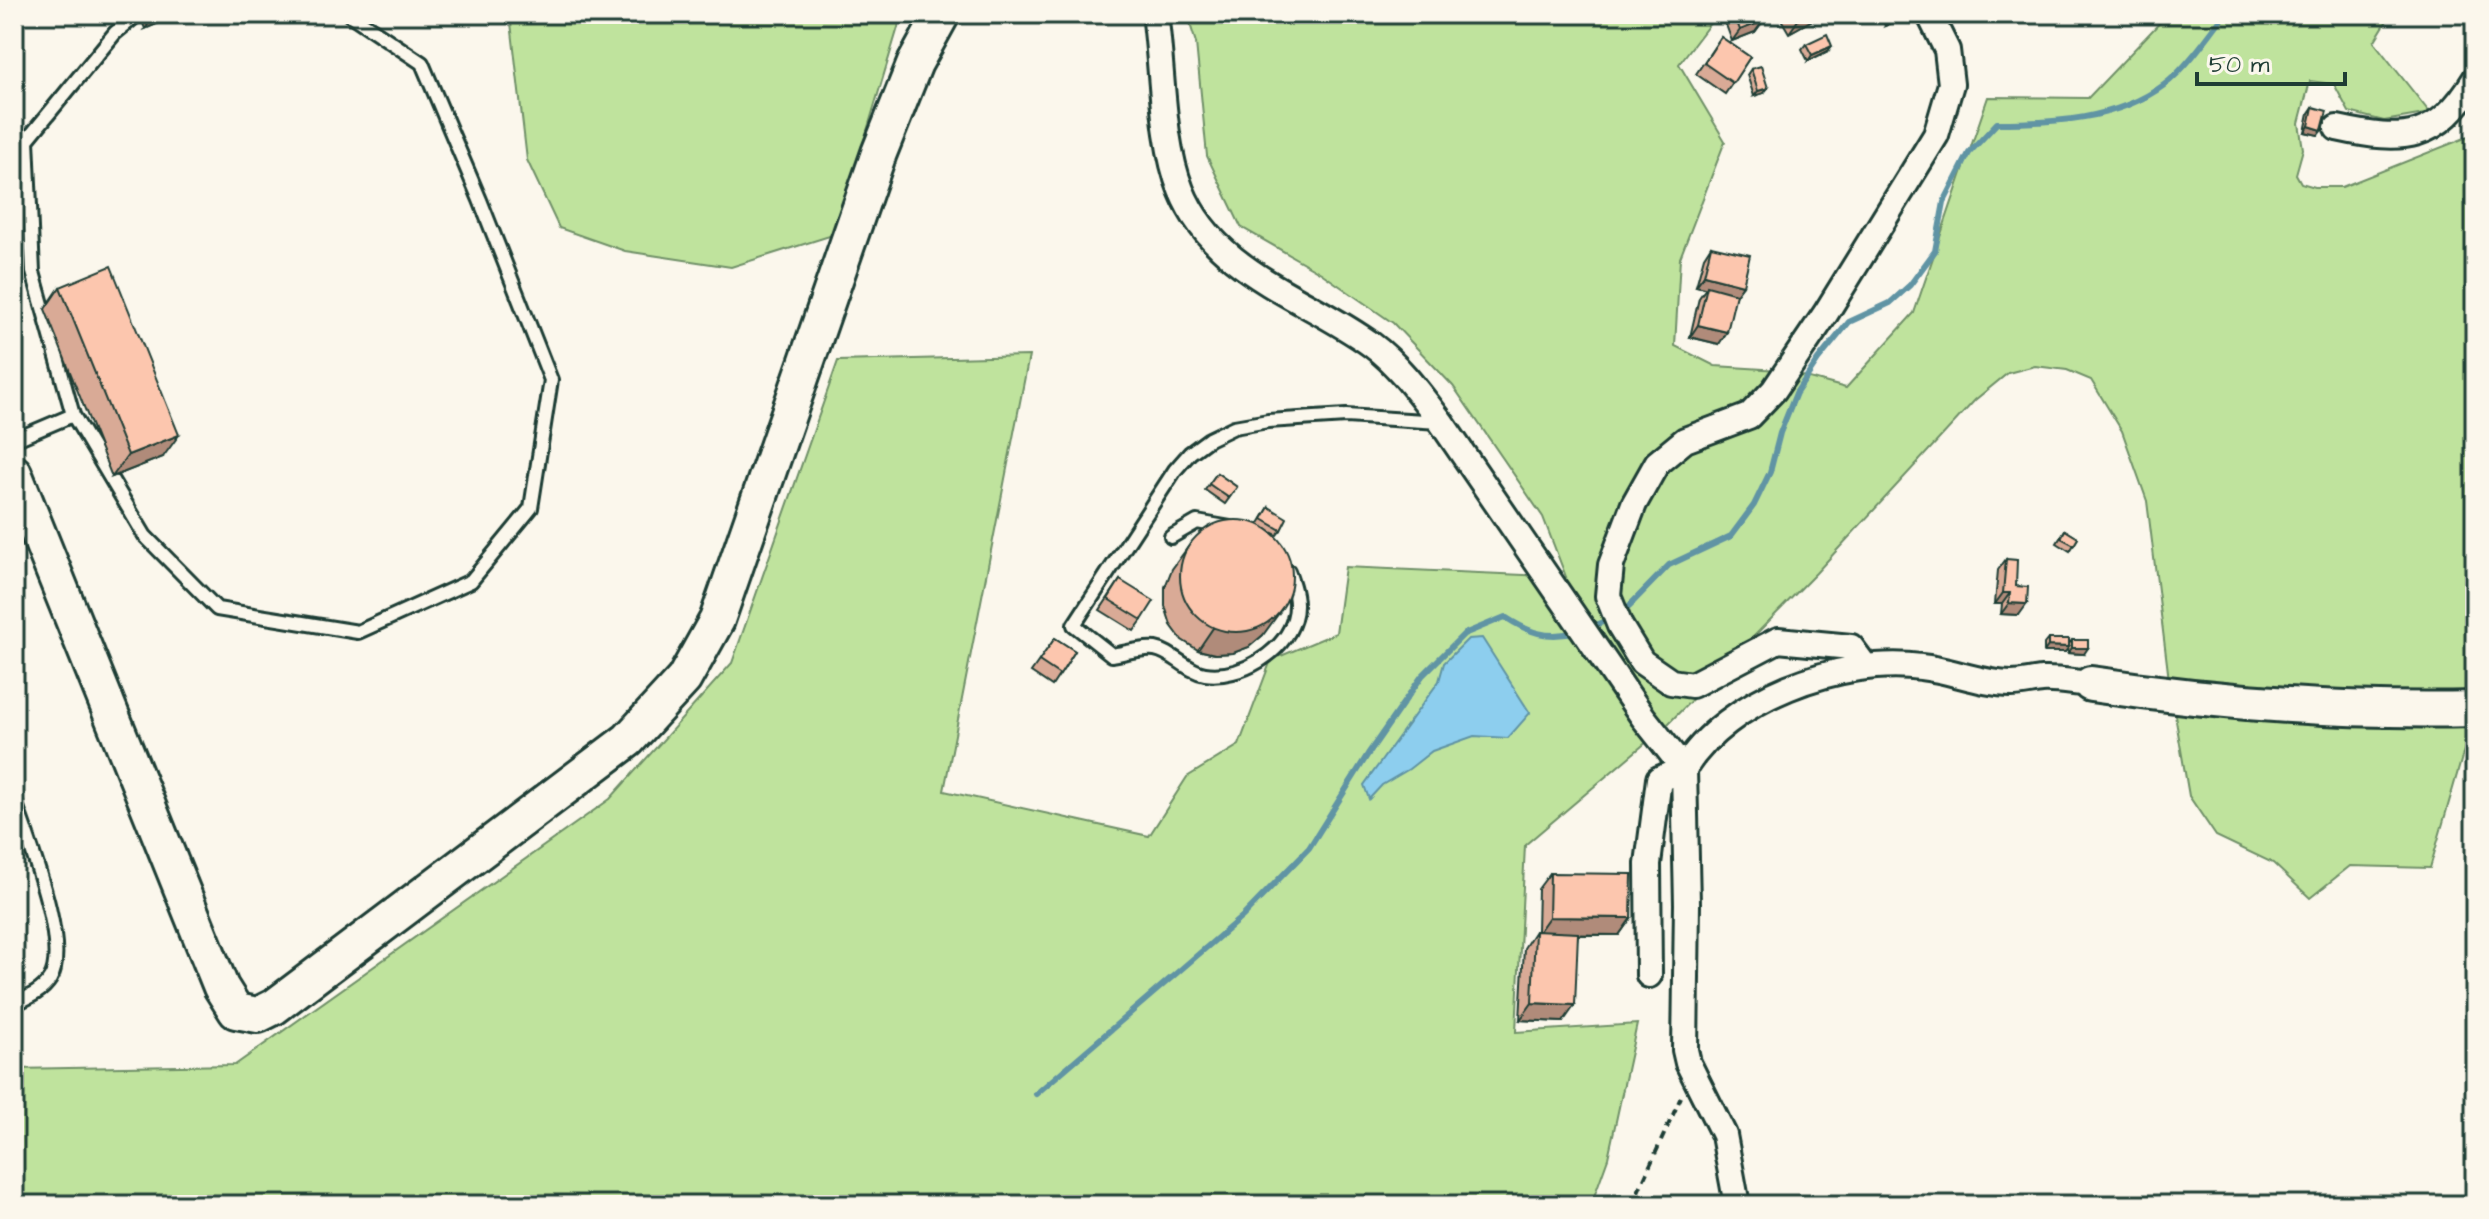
<svg xmlns="http://www.w3.org/2000/svg" width="2489" height="1219" viewBox="0 0 2489 1219" font-family="'Architects Daughter',sans-serif">
	<rect width="100%" height="100%" fill="#fbf7ec"/>
	<filter id="ink" filterUnits="userSpaceOnUse"><feTurbulence type="fractalNoise" baseFrequency=".0125" numOctaves="2"/><feDisplacementMap in="SourceGraphic" scale="16" xChannelSelector="R" yChannelSelector="G"/><feConvolveMatrix kernelMatrix="1 2 1 2 8 2 1 2 1" color-interpolation-filters="sRGB"/></filter>
	<g filter="url(#ink)">
		<path fill="#bfe39d" stroke="#6f9068" stroke-width="2" d="M510,14H902L836,234L731,267L625,251L559,228L527,160Z
			M1187,14H1717L1679,64L1725,141L1680,258L1675,346L1715,366L1780,370L1846,388L1914,313L1988,97L2088,98L2168,14H2391L2374,42L2430,113L2384,121L2349,112L2334,84L2310,81L2299,123L2303,149L2296,174L2301,183L2315,187H2342L2475,134V712L2430,868L2350,866L2310,898L2273,863L2216,836L2189,796L2169,680L2147,501L2122,431L2091,380L2067,370L2035,366L2008,373L1975,400L1816,573L1668,724L1525,845L1516,1032L1637,1024L1608,1158L1591,1205H14V1069L235,1065L610,799L732,663L838,361L1029,356L944,791L1149,836L1187,777L1239,745L1271,660L1336,633L1345,567L1566,577L1543,517L1453,386L1393,323L1321,273L1241,227L1207,156L1196,43Z"/>
		<path fill="#8dceee" stroke="#6194a4" stroke-width="2" d="M1482,638L1530,713L1508,738L1474,736L1432,751L1409,769L1382,785L1369,799L1364,785L1439,681L1444,663L1468,639Z"/>
		<g fill="none" stroke-linecap="round" stroke-linejoin="round">
			<path stroke="#6194a4" stroke-width="6" d="M1629,606L1669,565L1731,536L1754,505L1770,472L1780,433L1796,393L1818,360L1849,322L1890,303L1910,285L1935,251L1944,202L1969,153L1997,123C2053,123 2117,120 2164,85C2184,71 2210,34 2225,14
				M1590,627L1613,618
				M1036,1094L1243,916L1309,848L1368,754L1422,676L1464,634L1505,617C1528,632 1548,640 1575,632"/>
			<g stroke="#1f3d34" stroke-width="18">
				<path id="lane" d="M73,415L33,272L27,140L115,33L138,14
					M14,440L73,415L145,536L217,609L358,632L471,581L531,508L551,380L480,200L422,63L349,14
					M1171,537L1197,522L1231,528
					M1288,571C1294,587 1299,603 1294,619C1284,653 1240,679 1205,674C1186,671 1173,652 1155,649C1143,647 1125,653 1112,655L1074,625L1175,470L1190,453L1209,439L1234,427L1268,421L1346,416L1439,422
					M14,798C26,836 71,945 50,979C42,992 27,998 14,1004"/>
			</g>
			<g stroke="#1f3d34" stroke-width="30">
				<path id="street" d="M1155,14C1163,68 1161,140 1181,190C1214,273 1305,296 1372,345C1399,365 1421,396 1441,422L1643,717L1684,769
					M2337,128C2405,143 2437,141 2475,79
					M1865,666L1851,647L1778,640L1692,685L1671,682L1642,662L1620,626L1608,596L1611,565L1634,504L1657,463L1685,440L1749,416L1774,390L1826,313L1936,135L1951,84L1947,50L1929,14
					M1649,975L1648,864L1659,779L1684,769
					M1737,1205L1724,1135L1688,1063L1685,1050L1687,904L1684,769C1726,699 1841,656 1921,667C1951,670 1981,684 2012,684C2022,684 2032,681 2042,680C2058,679 2076,683 2091,684"/>
			</g>
			<g stroke="#1f3d34" stroke-width="40">
				<path id="secondary" d="M14,473L221,987L236,1011L258,1015L274,1007L628,740L684,679L717,620L879,153L915,63L942,14
					M2091,684C2219,703 2346,712 2475,709"/>
			</g>
			<path stroke="#1f3d34" stroke-width="4" stroke-dasharray="8 6" stroke-linecap="butt" d="M1632,1205L1681,1097"/>
			<use href="#lane" stroke="#fbf7ec" stroke-width="12"/>
			<use href="#street" stroke="#fbf7ec" stroke-width="24"/>
			<use href="#secondary" stroke="#fbf7ec" stroke-width="34"/>
		</g>
		<path fill="#d9aa96" stroke="#1f3d34" stroke-width="2" d="M144,14H180L145,29L141,18Z
			M1722,14H1761L1763,21L1755,32L1732,41Z
			M1778,14H1823L1789,33Z
			M1880,14H1900L1896,21L1885,26Z
			M1721,37L1750,57L1725,94L1696,74Z
			M1806,44L1828,51L1808,61L1802,49Z
			M1751,69L1764,93L1754,96L1747,75Z
			M2313,107L2318,135L2305,132L2309,113Z
			M1711,246L1743,285L1736,294L1719,344L1690,337L1699,298L1706,288L1696,286L1704,257Z
			M60,287L163,457L112,477L45,309Z
			M1217,473L1237,487L1225,504L1205,490Z
			M1269,507L1281,530L1277,535L1273,533L1263,635L1249,647L1233,653L1215,654L1198,650L1182,640L1171,625L1165,606V587L1172,569L1188,547L1258,525Z
			M2065,530L2078,538L2070,551L2057,543Z
			M2006,559L2016,586L2019,615L2001,614L2002,604H1995L1998,570Z
			M1120,580L1142,620L1134,631L1100,610Z
			M1055,638L1075,651L1052,686L1031,672Z
			M2048,639L2069,644L2072,640L2084,654L2068,653V648L2065,652H2044V644Z
			M1550,873L1631,918L1619,935H1578L1563,1022L1520,1020L1524,948L1535,931H1537L1538,889Z"/>
		<path fill="#b08b7a" stroke="#1f3d34" stroke-width="2" d="M161,14H180L145,29L153,17Z
			M1804,14H1823L1789,33L1801,16Z
			M1900,16L1896,21L1885,26L1889,20Z
			M1763,21L1755,32L1732,41L1740,30Z
			M1832,46L1828,51L1808,61L1812,55Z
			M1768,88L1764,93L1754,96L1758,91Z
			M2309,126L2322,130L2318,135L2305,132Z
			M1704,275L1743,285L1735,296L1696,286Z
			M1698,325L1727,332L1719,344L1690,337Z
			M179,435L163,457L112,477L128,455Z
			M2003,593H2010L2002,604H1995Z
			M2009,603L2027,604L2019,615L2001,614Z
			M1279,613L1263,635L1249,647L1233,653L1215,654L1198,650L1213,628Z
			M2048,646L2069,647L2065,652H2044Z
			M2072,648H2088L2084,654L2068,653Z
			M1549,917L1631,918L1619,935L1537,934Z
			M1532,1003L1575,1005L1563,1022L1520,1020Z"/>
		<path fill="#fcc6ae" stroke="#1f3d34" stroke-width="2" d="M1734,14H1761L1763,21L1740,30Z
			M1886,14H1900V16L1889,20Z
			M1827,34L1832,46L1812,55L1806,44Z
			M1721,37L1750,57L1733,83L1704,63Z
			M1761,66L1768,88L1758,91L1751,69Z
			M2313,107L2327,111L2322,130L2309,126Z
			M1711,246L1750,255L1743,285L1704,275Z
			M111,266L179,435L128,455L60,287Z
			M1707,286L1736,294L1727,332L1698,325Z
			M1217,473L1237,487L1229,498L1209,484Z
			M1269,507L1287,518L1281,530L1262,519Z
			M1180 576a56 56 0 1 1 112 0a56 56 0 1 1-112 0Z
			M2065,530L2078,538L2074,545L2061,538Z
			M2006,559L2017,560L2016,586L2028,587L2027,604L2009,603L2010,593H2003Z
			M1120,580L1154,601L1142,620L1108,599Z
			M1055,638L1075,651L1060,675L1039,661Z
			M2048,639H2069V647L2048,646Z
			M2072,640H2088V648H2072Z
			M1550,873L1632,874L1631,918L1549,917Z
			M1535,931L1578,933L1575,1005L1532,1003Z"/>
	</g>
	<rect width="2489" height="1219" fill="none" stroke="#fbf7ec" stroke-width="48"/>
	<rect x="24" y="24" width="2441" height="1171" fill="none" stroke="#1f3d34" stroke-width="3" filter="url(#ink)"/>
	<path d="M2197 72v12h148v-12" fill="none" stroke="#1f3d34" stroke-width="4"/>
	<text x="2209" y="72" font-size="24" fill="#1f3d34" stroke="#fbf7ec" stroke-width="6" paint-order="stroke">50 m</text>
</svg>
